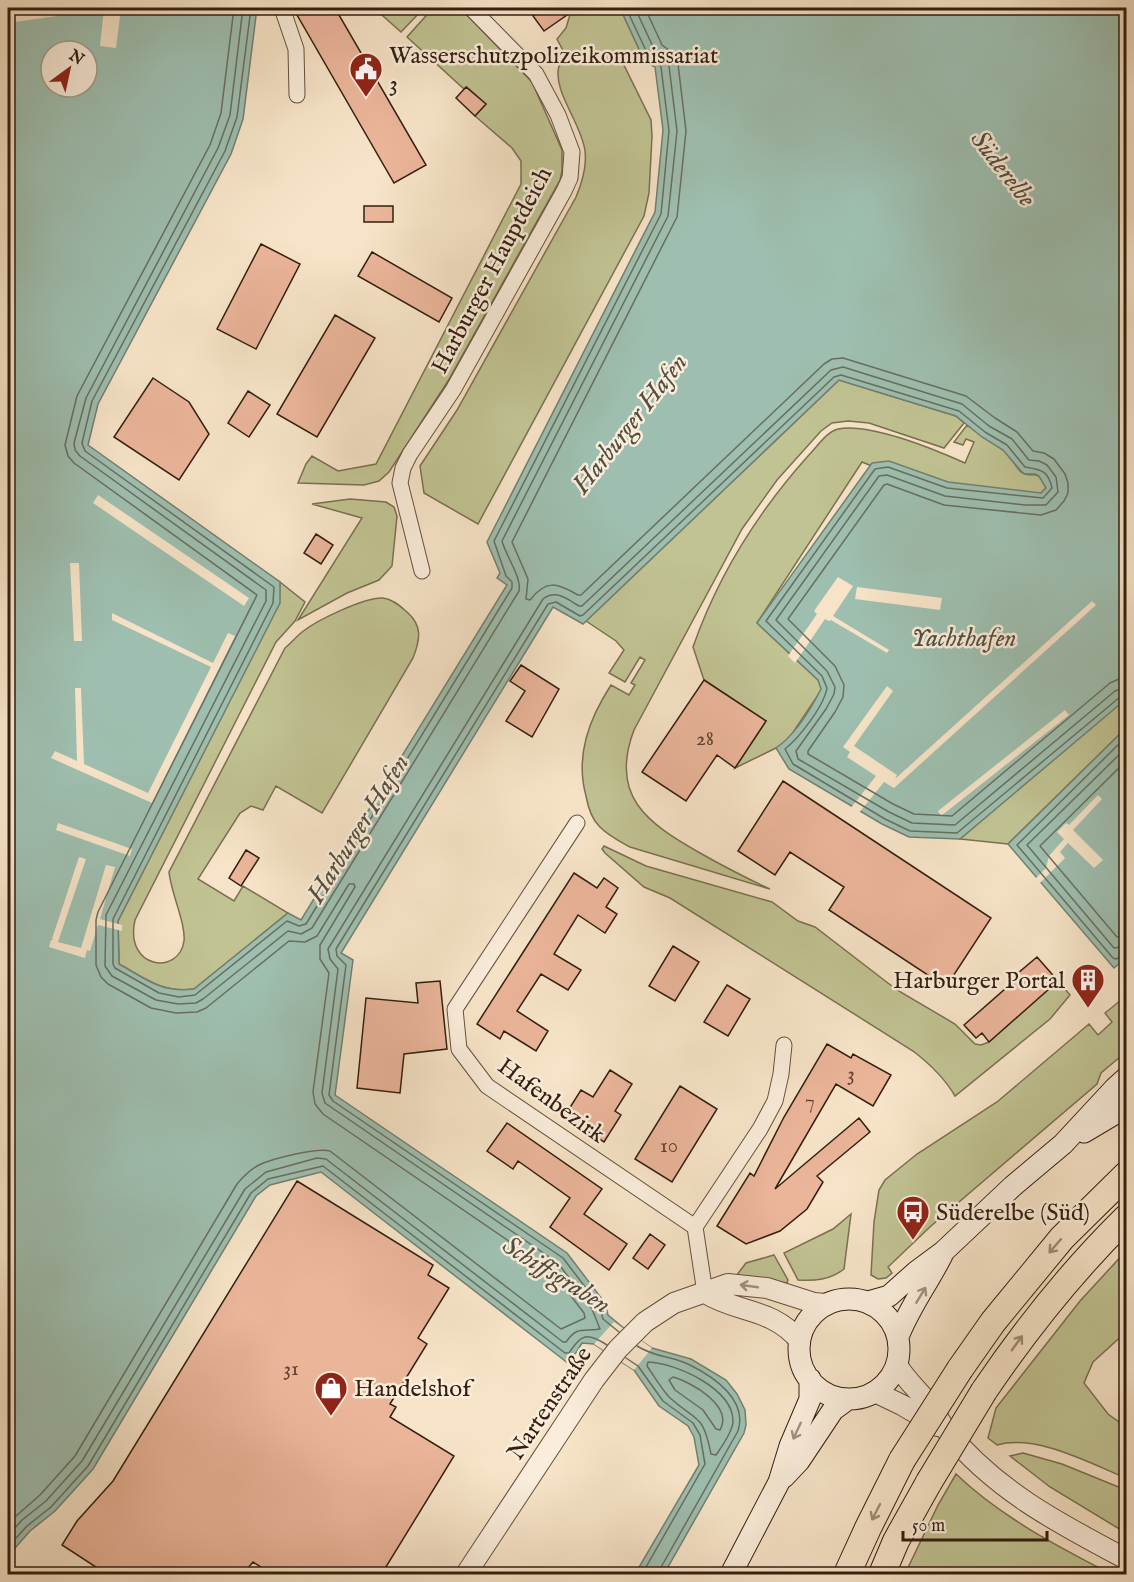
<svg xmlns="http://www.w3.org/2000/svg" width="1134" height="1582" viewBox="0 0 1134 1582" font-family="'IM FELL English',serif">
	<rect width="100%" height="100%" fill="#f7e4c8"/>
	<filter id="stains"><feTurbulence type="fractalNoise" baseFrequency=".00333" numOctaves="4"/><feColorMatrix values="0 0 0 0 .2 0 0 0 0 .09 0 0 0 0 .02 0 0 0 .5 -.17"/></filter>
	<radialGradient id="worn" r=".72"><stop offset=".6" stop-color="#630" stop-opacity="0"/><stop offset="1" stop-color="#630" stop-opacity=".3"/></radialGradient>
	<path fill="#c1c393" stroke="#7a7051" stroke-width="1.5" d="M374,8H424L401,32Z
		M433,8H453L462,10L532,82L562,150V171L560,180L448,381L389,472L379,481L364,485L298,483L306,464L312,456L338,471L376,464L521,184V161L512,148L475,116L486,104L467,87L464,89L407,37Z
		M572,8H620L645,62L622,51L618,53L651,120L652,136L649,193L644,216L478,524L424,493L420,466L457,410L576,197C582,183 587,167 585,151C582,124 552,91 559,66L568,60L557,39L566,28Z
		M839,380L956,416L964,423L944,448L869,423L848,421L832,423L821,431L777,480L742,529L634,730C609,796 647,823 700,853C723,866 746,878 770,889L630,847C619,841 607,835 599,826C591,818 588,807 586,796C575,756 589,719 611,685L629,695L635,685L631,683L645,660L640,657L625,682L609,673L624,650L616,641L586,621Z
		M967,425C978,434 992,440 1003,449C1010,455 1014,465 1021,472C1030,480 1038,466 1046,488L1041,493L932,491L862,462L757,623L818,680L822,689L788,740L776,748L735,768L766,721L704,680L693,647C718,575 758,512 808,456C817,447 826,432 838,429C869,422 936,450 965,463L974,442L966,439L963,445L954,442Z
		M350,499L386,502L394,507L397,516L392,566L379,580L347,593L298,620L362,518L312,504Z
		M280,582L305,602L295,621L276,642L135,920C124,969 179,976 184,941C186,924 171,893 169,872L285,648C291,643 296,637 302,632C317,620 365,597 383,598C393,599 401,607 407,612C423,626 420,640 413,658L322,813L276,786L263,810L251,806L240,813L198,879L234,901L243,886L288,913L194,989C161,993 146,979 119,964L118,921L279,603Z
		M1126,698V728L1008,844L960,839Z
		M604,846L646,866L772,902L798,921L815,927L897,990L955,1024L975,1044L981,1045L989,1042L1058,981L1070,995L1050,1019L955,1096C944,1077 930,1064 913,1051L670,898L644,887L605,853L602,849Z
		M1126,996V1052L1101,1073L1097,1084L931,1226L888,1267L892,1273L886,1278L878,1279L871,1275L874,1222L879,1190L885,1180L917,1154L997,1102L1089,1024L1098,1035L1112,1022L1105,1013Z
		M851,1214L844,1269C830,1280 815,1281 798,1280L784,1253L833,1229Z
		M1126,1251V1332L1093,1362L1084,1383L1108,1414L1126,1427V1478C1089,1463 1037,1434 997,1445L988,1438L996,1408L1080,1301Z
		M774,1255L788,1280L787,1283L736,1276L746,1263Z
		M1023,1453L1062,1464L1126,1490V1533L1050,1487L1010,1456Z
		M956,1474C1001,1517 1057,1546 1111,1574H905L938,1505Z"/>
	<path fill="#9ebfb0" stroke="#737f70" stroke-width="1.5" fill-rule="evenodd" d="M8,8H257L243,119L231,154L98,404L88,445L280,582V603L118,921L119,964C146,979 161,993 194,989L288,913L301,920L507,585L497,578L500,573L487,542L655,212L663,130L655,67L645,62L620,8H1126L1125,700L960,839L909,837L882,824L789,769L776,748C796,734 810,711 821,689L818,680L757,623L872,463L889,461L948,482L1041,493L1046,488L1039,476L1035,474H1025L1021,471L1003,450L982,437L956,416L839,380L583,624L553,607L341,953L353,960L335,1095L567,1253L605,1303L608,1315L631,1334L652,1348L691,1359L726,1380L737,1394L745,1410L746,1425L744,1433L664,1574H635L699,1465L694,1437L688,1426L659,1406L634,1370L594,1344L582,1343L569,1364L321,1172L270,1185L256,1196L93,1469L55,1511L30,1531L8,1556ZM51,51H87V87H51Z
		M1126,728V958L1114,968L1008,844Z"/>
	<path fill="#f7e4c8" d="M36,8H56L57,16L8,23V12Z
		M104,8H121L116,48L100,46Z
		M98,495L249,598L244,606L93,503Z
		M70,563H79L82,641H74Z
		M838,577L853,586L833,616L889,650L887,653L831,620L829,621L825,619L795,663L788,656L817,614L814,611Z
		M857,587L942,598L940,610L855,599Z
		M1092,601L1096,605L894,788L884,782L858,814L850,809L876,776L847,757L850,752L843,747L887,686L893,691L854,746L897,775L895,779Z
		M112,613L213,663L228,633L235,636L152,803L51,758L55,751L77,761L75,688H81L84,764L148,793L211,667L112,620Z
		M1065,710L1069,715L941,816L938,811Z
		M1098,795L1102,799L1073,830L1103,860L1094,868L1068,843L1060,852L1065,858L1038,885L1034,880L1046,868L1049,856L1064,839L1057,832L1066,823L1069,825Z
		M58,823L132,849L130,856L56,830Z
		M79,857L86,859L58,942L81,948L106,865L115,867L100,919L122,925V931L98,925L90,951L87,950L85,958L49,947L51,940H54L52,939Z
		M614,1322L652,1348L634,1370L594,1344Z"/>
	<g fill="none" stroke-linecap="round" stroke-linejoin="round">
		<path stroke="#686e60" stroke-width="1.5" d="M243,8L230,115L218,148L86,398L74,443L75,450L80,456L266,590V601L106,915L105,966L112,976L156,1000L178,1004L196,1003L203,999L288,931L301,934L312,928L519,591C522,578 506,556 502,541L668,216L677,131L669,66L665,58L655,51L635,8
			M251,8L237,117L225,151L92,401L82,443L85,451L274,587L273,603L113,919V964L115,968L159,993L179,997L195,995L287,921L299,926L306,924L512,588V582L506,576L494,541L661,214L669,131L661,67L659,62L649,57L626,8
			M645,8L662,45L673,53L678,64L686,131L677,217L512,542L528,579L526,599L530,600C546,579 557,583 578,595H581L824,364L832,359L843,358L966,396L995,418L1017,432L1033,451L1044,453L1054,459L1065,474L1068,483V493L1064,501L1056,510L1041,515L944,505L887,484L884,485L788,619L835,666L844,685L843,697L835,712L808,751V754L893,804L914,814L952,816L1110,683L1119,679L1126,678
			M1126,737L1017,845L1113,958L1116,959L1126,954
			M1126,748L1027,845L1114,948L1126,946
			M1126,761L1040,846L1117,937H1126
			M619,1332L603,1319L599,1305L563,1258L333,1101L329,1095L346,965L337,956L336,949L548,604L556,602L580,616L583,615L834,377L841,375L959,411L985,432L1007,445L1025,467C1041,470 1048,470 1052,488L1043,498L947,488L888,467L875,469L766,621L822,676L827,688C824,706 799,738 785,749L793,764L885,819L910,831L957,833L1120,697L1126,695
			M637,1346C656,1358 672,1356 690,1365C714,1377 748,1400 738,1431L660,1569L659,1574
			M626,1358L638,1366L663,1401L693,1423L700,1435L705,1464L642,1574
			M648,1362C676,1363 734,1389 733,1422C732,1433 722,1446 716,1455L711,1454C703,1412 696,1422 669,1397C661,1388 654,1376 647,1366Z
			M673,1377C691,1382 734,1406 720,1430L716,1429L703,1410L675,1390L669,1380Z
			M8,1523L40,1495L75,1456L237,1184C243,1177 251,1169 259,1165C271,1159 318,1147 330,1151L561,1329L585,1318L584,1313L551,1270L323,1114L315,1104L313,1092L329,973L320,959V945L355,887L354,884H349L317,936L305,942L289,941L206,1008L197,1012L176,1013L151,1008L108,984L101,977L96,965V920L98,912L257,595L74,463L68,456L65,445L77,396L210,145L221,113L234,8
			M8,1536L22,1520L46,1501L82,1461L245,1189L266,1172L317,1158L326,1159L563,1342H566C578,1325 583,1332 600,1329L592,1309L558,1263L325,1103L322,1093L338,969L330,959L328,949L543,599C556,589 567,599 579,606H582L831,370L843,367L962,404L989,426L1012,439L1029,460L1039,461L1047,465L1056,477L1058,492L1046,505H1025L945,496L887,475L879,476L776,620L827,671L835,687L834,694L826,709L796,751L798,759L889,812L912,823L955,825L1115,691L1126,687
			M8,1547L27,1526L51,1507L88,1466L251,1193L268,1179L323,1166L565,1353H569C581,1334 587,1332 607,1345"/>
	</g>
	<path fill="#ebb59a" stroke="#331e0f" stroke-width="1.5" d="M293,8H335L426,165L394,183Z
		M544,8H577L544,31L533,16Z
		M466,87L486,104L475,116L456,98Z
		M364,206H393V222H364Z
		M261,244L300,264L256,349L217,329Z
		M372,252L452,298L439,322L358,276Z
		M335,315L375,338L317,437L277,414Z
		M153,378L189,402L209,434L179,480L114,437Z
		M248,391L270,405L249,437L228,423Z
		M316,534L333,545L321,564L304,553Z
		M521,665L559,689L532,737L506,721L525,691L510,681Z
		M704,680L766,721L735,768L717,755L686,801L642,772Z
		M783,781L991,918L946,987L829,910L844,887L790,852L775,875L738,851Z
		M246,850L259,858L241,886L229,878Z
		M574,873L597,888L604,878L618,888L606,907L617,914L605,933L578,915L554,954L581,970L568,990L541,974L517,1011L548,1031L536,1051L504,1031L500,1039L477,1024Z
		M673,946L699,962L675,1001L649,986Z
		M1037,957L1058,981L989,1042L982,1033L976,1038L964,1025L1014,981L1011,979Z
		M440,981L447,1049L404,1054L400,1093L357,1088L366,998L418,1003L416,983Z
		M727,985L750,999L728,1036L704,1022Z
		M827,1044L851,1058L853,1054L891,1075L873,1106L836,1084L775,1189L859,1118L870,1132L817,1176L823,1182L807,1209L780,1231L746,1244L717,1226L750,1173L754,1176L784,1117Z
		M610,1070L632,1084L615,1111L621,1115L604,1142L564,1117L581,1090L593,1097Z
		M680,1086L717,1109L672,1182L635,1159Z
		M507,1123L602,1189L584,1214L627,1244L609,1270L550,1227L570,1198L518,1161L513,1169L487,1151Z
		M297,1181L433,1265L428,1275L449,1288L418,1338L427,1344L390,1404L396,1407L390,1417L454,1456L381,1575H273L253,1562L242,1575H108L62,1545L77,1521L113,1481Z
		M650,1234L665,1245L648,1269L633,1258Z"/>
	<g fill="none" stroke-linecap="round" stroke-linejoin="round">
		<g stroke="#64503d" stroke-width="17">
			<path id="minor" d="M282,8L296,49L297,95
				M422,571L400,483L403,468L410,454L453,390L564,191L570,178L572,152L558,115L536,74L471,8
				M577,823L455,1009L459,1049L487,1086L695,1227
				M705,1293L695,1227L760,1129L775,1101L781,1074L784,1045"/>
		</g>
		<g stroke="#64503d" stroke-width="22">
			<path id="tertiary" d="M705,1293C739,1314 771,1307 800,1341
				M897,1365C906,1380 918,1390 929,1404C936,1412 940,1423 947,1431C996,1491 1060,1524 1126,1559
				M875,1392L902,1405L938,1426
				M466,1574L594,1380L618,1349L645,1322L674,1303L728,1284L767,1288L814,1303L826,1304"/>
		</g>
		<g stroke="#331e0f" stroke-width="23">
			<path id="secondary" d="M1084,1132L1126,1107
				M799 1349a50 50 0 1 1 100 0a50 50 0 1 1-100 0Z
				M868,1302L889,1296L916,1272L943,1252L1013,1186L1063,1144L1115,1088L1126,1078
				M898,1337C909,1308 928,1283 942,1255
				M784,1477L799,1461L833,1410L848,1399
				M731,1574L779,1482L790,1446L810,1399V1379"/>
		</g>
		<g stroke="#331e0f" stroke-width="28">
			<path id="trunk" d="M960,1369L993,1322L1062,1238L1126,1175
				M984,1391C1026,1329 1072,1271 1126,1218
				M847,1574L868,1528L902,1460
				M882,1574L896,1541L929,1482"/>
		</g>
		<use href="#minor" stroke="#faeddb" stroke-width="15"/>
		<use href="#tertiary" stroke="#faeddb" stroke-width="20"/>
		<use href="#secondary" stroke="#faeddb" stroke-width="21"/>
		<use href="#trunk" stroke="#f7e4c8" stroke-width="26"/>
		<g stroke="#331e0f" stroke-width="28" stroke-linecap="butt">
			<path id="trunk-bridge" d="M902,1460L960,1369
				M929,1482L984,1391"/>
		</g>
		<use href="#trunk-bridge" stroke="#f7e4c8" stroke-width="26"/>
	</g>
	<defs><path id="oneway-shaft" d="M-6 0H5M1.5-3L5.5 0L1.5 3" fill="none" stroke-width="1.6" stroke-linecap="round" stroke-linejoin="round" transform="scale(1.5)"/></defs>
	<g stroke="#9f8b75">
		<use href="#oneway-shaft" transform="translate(1055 1246) rotate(131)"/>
		<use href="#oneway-shaft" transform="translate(1017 1343) rotate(-54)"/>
		<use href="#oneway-shaft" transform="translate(876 1512) rotate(117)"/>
	</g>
	<g stroke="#a0907f">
		<use href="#oneway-shaft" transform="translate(749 1286) rotate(-172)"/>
		<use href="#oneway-shaft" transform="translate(921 1295) rotate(-59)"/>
		<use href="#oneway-shaft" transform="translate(797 1431) rotate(115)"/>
	</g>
	<defs>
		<g id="civic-pin" transform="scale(1.725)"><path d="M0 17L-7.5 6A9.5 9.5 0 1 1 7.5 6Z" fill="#8f2418" stroke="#faeddb"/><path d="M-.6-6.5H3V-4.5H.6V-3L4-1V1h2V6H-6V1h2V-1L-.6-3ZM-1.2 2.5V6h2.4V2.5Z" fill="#fff"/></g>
		<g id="building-pin" transform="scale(1.725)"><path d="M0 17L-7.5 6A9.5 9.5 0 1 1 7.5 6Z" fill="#8f2418" stroke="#faeddb"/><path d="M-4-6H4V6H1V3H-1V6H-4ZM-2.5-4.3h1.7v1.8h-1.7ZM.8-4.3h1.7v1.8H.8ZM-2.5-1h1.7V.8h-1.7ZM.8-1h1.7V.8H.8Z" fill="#fff"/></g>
		<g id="bus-pin" transform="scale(1.725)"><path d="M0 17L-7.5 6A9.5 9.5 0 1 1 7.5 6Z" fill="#8f2418" stroke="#faeddb"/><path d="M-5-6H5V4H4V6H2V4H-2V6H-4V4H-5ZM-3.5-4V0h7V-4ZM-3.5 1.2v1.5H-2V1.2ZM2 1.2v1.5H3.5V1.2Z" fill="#fff"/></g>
		<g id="shop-pin" transform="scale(1.725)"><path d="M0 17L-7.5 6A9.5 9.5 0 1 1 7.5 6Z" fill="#8f2418" stroke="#faeddb"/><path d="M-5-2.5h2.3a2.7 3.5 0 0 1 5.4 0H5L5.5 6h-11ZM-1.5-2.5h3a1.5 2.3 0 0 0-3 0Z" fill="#fff"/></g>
	</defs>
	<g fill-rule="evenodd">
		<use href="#civic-pin" x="366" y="69"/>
		<use href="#building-pin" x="1088" y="980"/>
		<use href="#bus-pin" x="913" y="1212"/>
		<use href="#shop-pin" x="331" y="1388"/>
	</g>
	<g text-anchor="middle" stroke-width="5" stroke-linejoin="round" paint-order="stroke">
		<g font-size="21" fill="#614432">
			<text x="705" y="745">28</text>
			<text x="851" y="1080">3</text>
			<text x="810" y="1108">7</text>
			<text x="669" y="1152">10</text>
			<text x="291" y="1375">31</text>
		</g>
		<g font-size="24" fill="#331e0f" stroke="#faeddb" text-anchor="start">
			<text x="389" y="63">Wasserschutzpolizeikommissariat<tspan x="389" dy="28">3</tspan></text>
			<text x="1065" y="988" text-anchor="end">Harburger Portal</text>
			<text x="936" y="1220">Süderelbe (Süd)</text>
			<text x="354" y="1396">Handelshof</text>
		</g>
		<g font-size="24" fill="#331e0f" stroke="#faeddb">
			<text transform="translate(491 270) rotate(-62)" y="8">Harburger Hauptdeich</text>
			<text transform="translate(552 1100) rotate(36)" y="8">Hafenbezirk</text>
			<text transform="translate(549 1403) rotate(-56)" y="8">Nartenstraße</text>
		</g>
		<g font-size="26" font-style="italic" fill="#534e3f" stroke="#faeddb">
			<text transform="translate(1004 168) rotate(52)" y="9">Süderelbe</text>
			<text transform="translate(629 423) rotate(-52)" y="9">Harburger Hafen</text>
			<text x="964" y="646">Yachthafen</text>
			<text transform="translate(357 828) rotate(-58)" y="9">Harburger Hafen</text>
			<text transform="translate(557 1274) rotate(32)" y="9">Schiffsgraben</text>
		</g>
	</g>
	<rect width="1134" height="1582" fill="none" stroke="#f7e4c8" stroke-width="30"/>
	<rect x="9" y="9" width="1116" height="1564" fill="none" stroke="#331e0f" stroke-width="3"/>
	<rect x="15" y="15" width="1104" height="1552" fill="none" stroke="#331e0f" stroke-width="1.5"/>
	<g transform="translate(69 69) rotate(33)"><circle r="28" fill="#faeddb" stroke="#aa9a89" stroke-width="1.5"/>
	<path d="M0-4.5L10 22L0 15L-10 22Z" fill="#8f2418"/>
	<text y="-9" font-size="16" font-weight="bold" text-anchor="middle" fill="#331e0f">N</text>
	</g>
	<path d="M903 1531v9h144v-9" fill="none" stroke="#331e0f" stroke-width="3"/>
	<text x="912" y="1531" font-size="18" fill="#331e0f" stroke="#faeddb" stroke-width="4.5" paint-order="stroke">50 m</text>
	<rect width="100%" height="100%" filter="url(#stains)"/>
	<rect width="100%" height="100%" fill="url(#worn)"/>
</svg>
